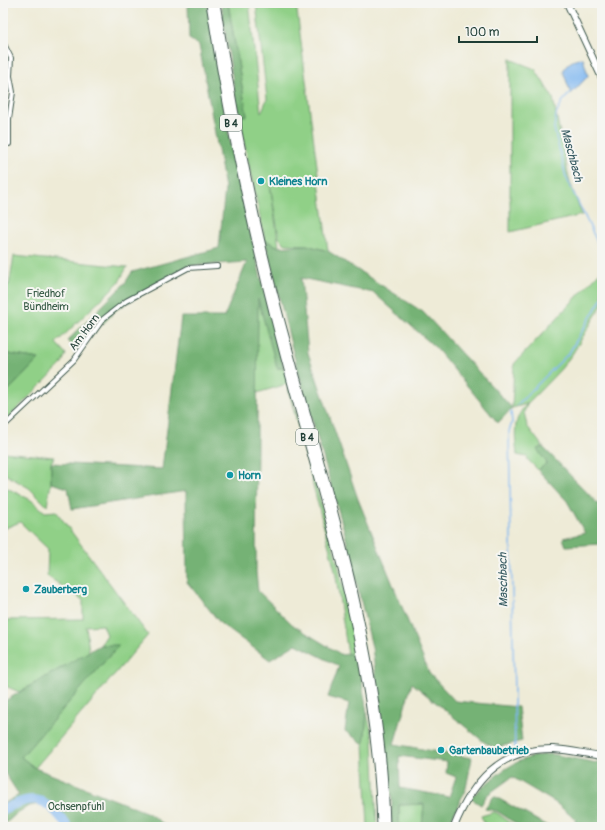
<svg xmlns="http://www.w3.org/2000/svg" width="605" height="830" viewBox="0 0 605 830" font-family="Pangolin,sans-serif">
	<rect width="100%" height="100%" fill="#f6f6f2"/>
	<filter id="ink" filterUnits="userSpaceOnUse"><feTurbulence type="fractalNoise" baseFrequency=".025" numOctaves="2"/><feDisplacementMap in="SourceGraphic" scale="8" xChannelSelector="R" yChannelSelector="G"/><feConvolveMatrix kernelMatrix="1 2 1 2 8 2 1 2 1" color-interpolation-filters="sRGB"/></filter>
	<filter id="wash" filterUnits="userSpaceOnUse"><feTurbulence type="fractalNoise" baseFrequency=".012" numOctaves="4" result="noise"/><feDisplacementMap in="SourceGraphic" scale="16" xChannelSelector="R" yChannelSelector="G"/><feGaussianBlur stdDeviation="0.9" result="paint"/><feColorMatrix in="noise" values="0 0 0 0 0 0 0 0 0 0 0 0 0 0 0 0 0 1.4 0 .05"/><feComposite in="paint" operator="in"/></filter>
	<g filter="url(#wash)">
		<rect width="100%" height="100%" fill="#eeebd7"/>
		<path fill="#90d087" stroke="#58865e" d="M228,3H249L261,113L267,99L256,3H296L328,251L307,245L285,244L279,238L270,184L279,247L265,240L238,115L247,116Z
			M510,59L535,69L553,98L569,179L582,215L510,232Z
			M14,256L127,267L119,282L56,343L66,354L61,365L3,423V396L39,359L3,353V284L9,285Z
			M602,270V305L573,353L561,369L528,403L524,412L527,426L543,447L537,449L547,463L538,470L528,460L527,457L517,455C515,435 512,419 527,404L512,408L514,364Z
			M258,298L277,368H284L339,568L357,652L348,655L335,570L287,384L257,393Z
			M3,452L54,457L51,463V483L47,506L29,488L3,473Z
			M3,486L31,500L45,512L56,511L148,635L35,768L21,757L118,646L100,645L107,635L103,625L86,626L89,652L19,692L3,685V620L83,619V600L47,576L48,549L20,522L3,529Z
			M367,713L373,738L377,827H368L364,744Z
			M424,804L422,827H399V805Z
			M494,812L497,813L516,827H486L481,816Z"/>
		<path fill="#74b274" stroke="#4a7854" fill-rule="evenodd" d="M188,3H207L230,142L260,274L284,368H277L258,299L256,572L258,591L293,625L342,655L357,652L367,713L364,744L345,731L349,703L328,697L339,666L296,644L270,660L221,624L187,582L186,491L72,509L68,488L51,483V463L162,469L181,317H224L247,262L187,266L116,310L77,351L67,341L125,283L132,272L219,248L225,188L199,45L189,39Z
			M221,3H228L247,116L238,115Z
			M265,240L279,247L307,245L328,251L423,312L512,408L498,423L436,348L374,293L301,278L308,353L358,499L429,673L455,701L518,707L522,741L495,748L484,742L412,683L394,744L472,758L466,788L448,827H422L424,804L399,805V827H391L392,802L372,647L344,530L294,356ZM399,756L447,762L446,773L456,777L449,797L400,788Z
			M3,353L39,359L3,396Z
			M543,447L602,508V544L566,546L563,538L585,533L567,501L538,470L547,463L537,449Z
			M100,645H119L21,757L35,768L148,813L168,827H73C60,822 56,812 46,807C30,798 13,817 3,826V804L19,795L3,770V702Z
			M551,754L602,764V827H572L576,820L556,803L512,777L487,795L481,805L470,798C497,775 514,756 551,754Z
			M494,796L549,827H521L497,811L485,809Z"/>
		<path fill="#81b8f1" stroke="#507a92" d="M583,58L588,76L571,94L563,71C568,62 573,60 583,58Z"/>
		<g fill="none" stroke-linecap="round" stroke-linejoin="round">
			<path stroke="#81b8f1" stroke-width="1.5" d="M571,92L562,102L556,115L554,128L566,177L602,252
				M517,405L569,353L602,298
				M511,412L512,423L509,431L515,748"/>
			<path stroke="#81b8f1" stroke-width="9" d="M3,810C36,792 47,798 68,827"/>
		</g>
	</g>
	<g filter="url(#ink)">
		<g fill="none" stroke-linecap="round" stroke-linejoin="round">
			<g stroke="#3e574c" stroke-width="6">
				<path id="street" d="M3,42L11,58L10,76L13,92L9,119L3,121
					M9,119V144
					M3,427L74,360L103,319L126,301L188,268L217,266"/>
			</g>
			<g stroke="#3e574c" stroke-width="8">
				<path id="secondary" d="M567,3L602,78
					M454,827C472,782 500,748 553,749C570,750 586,754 602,756"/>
			</g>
			<g stroke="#3e574c" stroke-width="9">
				<path id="highway" d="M210,3C230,134 259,264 294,392C334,536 377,677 381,827
					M216,3C233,109 252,215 280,318C325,486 382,652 386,827"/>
			</g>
			<use href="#street" stroke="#fff" stroke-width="4"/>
			<use href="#secondary" stroke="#fff" stroke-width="6"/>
			<use href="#highway" stroke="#fff" stroke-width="7"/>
		</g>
	</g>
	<g fill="#0f9aa8" stroke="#f6f6f2" stroke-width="1.5">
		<circle cx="261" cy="181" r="4"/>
		<circle cx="230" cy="475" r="4"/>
		<circle cx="26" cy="589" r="4"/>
		<circle cx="441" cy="750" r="4"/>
	</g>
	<g text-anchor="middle" stroke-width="4" stroke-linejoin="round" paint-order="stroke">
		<g fill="#f6f6f2" stroke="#60746d" stroke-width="1">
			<rect x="220" y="115" width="22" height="16" rx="3"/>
			<rect x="296" y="429" width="22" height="16" rx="3"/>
		</g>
		<g font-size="10" font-weight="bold" fill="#1f3d34">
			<text x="231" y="127">B 4</text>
			<text x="307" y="441">B 4</text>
		</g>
		<g font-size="11" font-weight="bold" fill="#0d838f" stroke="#f6f6f2" text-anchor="start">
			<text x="269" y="185">Kleines Horn</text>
			<text x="238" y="479">Horn</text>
			<text x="34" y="593">Zauberberg</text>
			<text x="449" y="754">Gartenbaubetrieb</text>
		</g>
		<g font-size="11" fill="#365a45" stroke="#f6f6f2">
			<text x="46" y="297">Friedhof<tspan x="46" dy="13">Bündheim</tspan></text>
			<text x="76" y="810">Ochsenpfuhl</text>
		</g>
		<g font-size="11" fill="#1f3d34" stroke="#f6f6f2">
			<text transform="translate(84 332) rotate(-53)" y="4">Am Horn</text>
		</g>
		<g font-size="12" font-style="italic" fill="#385c63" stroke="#f6f6f2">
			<text transform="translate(572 155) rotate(75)" y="4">Maschbach</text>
			<text transform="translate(503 580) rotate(-91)" y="4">Maschbach</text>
		</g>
	</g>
	<rect width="605" height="830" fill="none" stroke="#f6f6f2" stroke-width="16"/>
	<path d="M459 36v6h78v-6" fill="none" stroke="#1f3d34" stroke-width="2"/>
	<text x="465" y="36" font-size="12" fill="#1f3d34" stroke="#f6f6f2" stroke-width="3" paint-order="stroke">100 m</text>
</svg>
